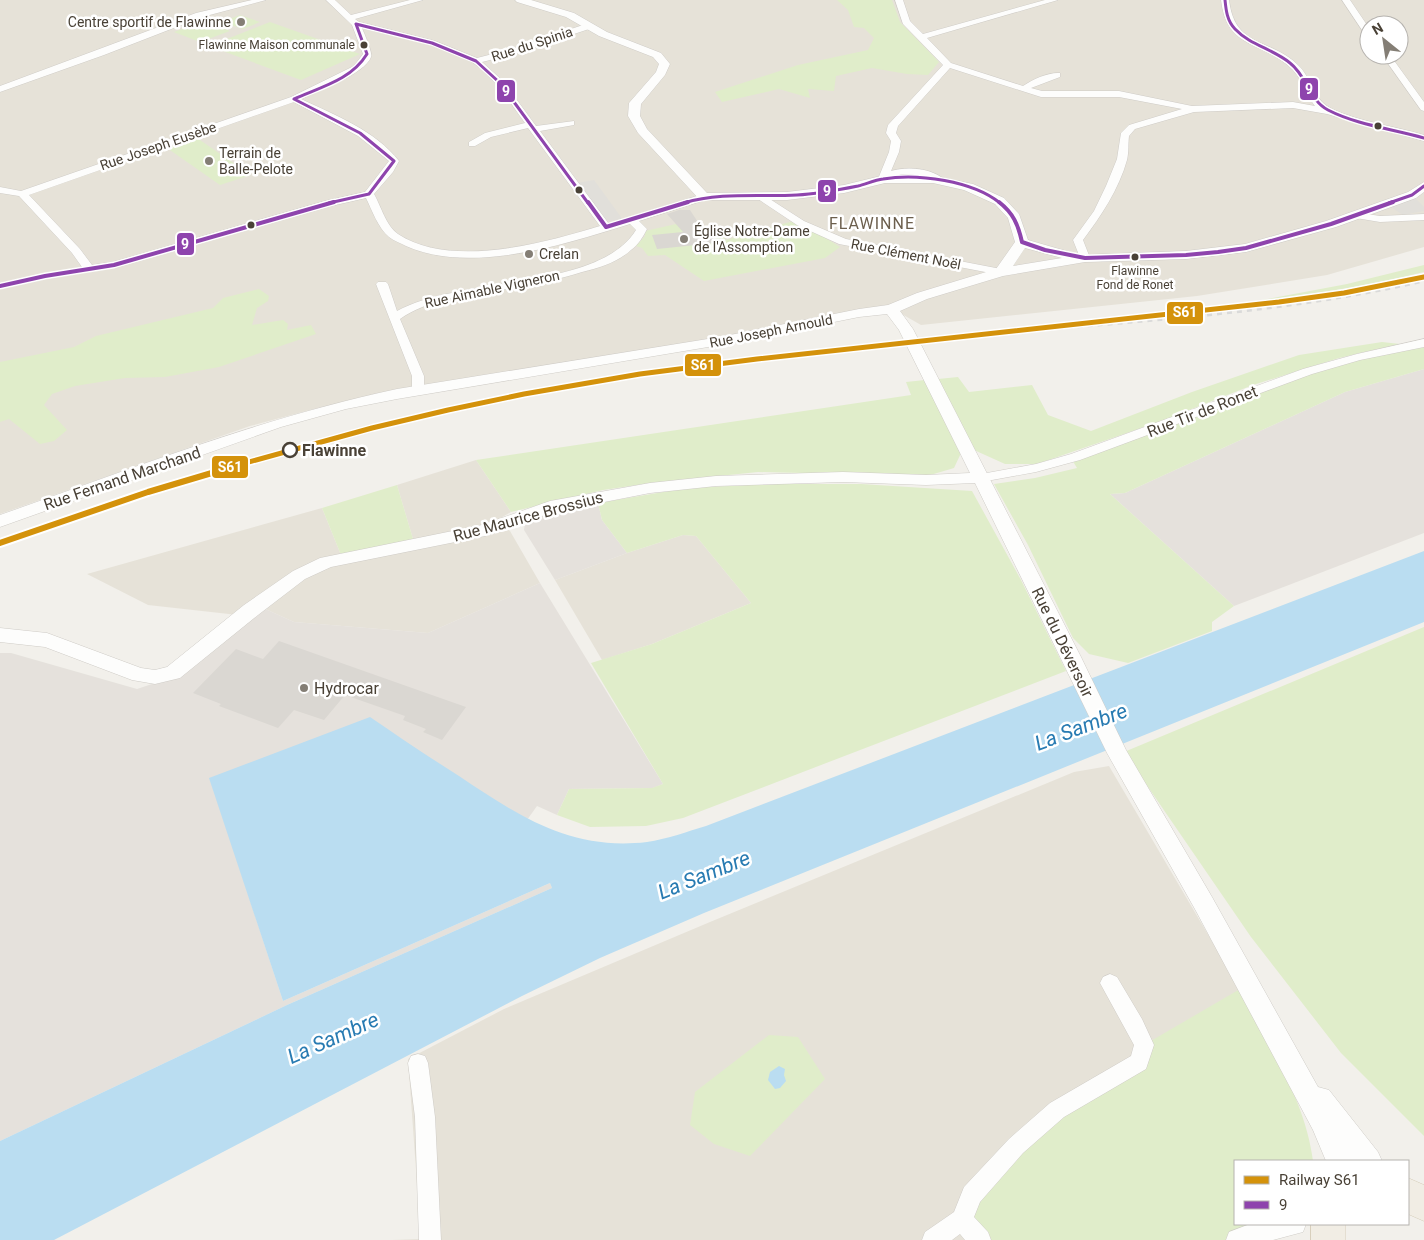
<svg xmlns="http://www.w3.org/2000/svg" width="1424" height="1240" viewBox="0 0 1424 1240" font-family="Roboto,sans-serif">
	<rect width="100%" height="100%" fill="#f2f0eb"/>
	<path fill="#e6e2d8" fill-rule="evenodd" d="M0,0H1424V247L1327,275L1197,296L921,325L886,305L770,330L321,407L250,426L0,514ZM1369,25H1399V55H1369Z
		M476,460L511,512L487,526L413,539L397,485Z
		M322,508L341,555L312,562L238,615L148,605L87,574Z
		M506,528L510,531L540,583L428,633L294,622L263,608L322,566Z
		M683,535L696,536L751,603L652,644L602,660L555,580L627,553Z
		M1109,766L1240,989L978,1240H392L421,1239L408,1059L504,1009L710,922L1074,772Z"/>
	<path fill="#e5e1dc" d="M1424,369V533L1234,606L1110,494L1125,493L1345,392Z
		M598,503L602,520L627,553L555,580L524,530L525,522L534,517Z
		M540,583L663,784L653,788L569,789L557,815L537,806L527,820L503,806L210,778L283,1001L550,883L552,888L287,1005L0,1141V653H11L137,689L182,674L263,608L294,622L428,633Z"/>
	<path fill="#e0edca" d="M837,0H892L900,22L939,62L928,75L907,74L872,68L836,76L834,91L808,89L810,98L779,89L722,102L715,92L798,65L868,50L874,38L864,28L854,27L848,10Z
		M240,15L260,22L243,29L222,22Z
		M204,21L230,31L200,42L174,32Z
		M270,22L360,54L301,80L209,46Z
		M197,138L251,175L220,185L167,148Z
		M797,220L840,247L825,258L704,281L665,255L648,256L642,248L636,246L645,236V231L685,222L715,228L726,240Z
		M1424,265V272C1369,286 1314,294 1257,301L1347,284Z
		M259,289L269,296L268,301L257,308L252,325L283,320L288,324L287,330L311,325L316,334L219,367L165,377L125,378L75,386L52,394L44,405L67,430L54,441L40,444L9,419L0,422V362L74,347L96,336L213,308L223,298Z
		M1382,342L1400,344L1339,358L1253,385L1156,423L1037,464H1005L974,450L938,379L958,377L969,392L1032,385L1048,415L1091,431L1192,392L1299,355Z
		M1424,343V369L1345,392L1125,493L1110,494L1234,606L1212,622V631L1128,663L1089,654L1073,638L1028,545L994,484L1035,478L1077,468L1071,458L1292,377Z
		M925,380L962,451L954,468L927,476L758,472L651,483L603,490L511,512L476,460L911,395L906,382Z
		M770,484H861L972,491L1021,580L1066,671L683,818L646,826L590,827L557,815L569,789L652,788L663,784L591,663L652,644L751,603L696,536L683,535L627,553L602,520L598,503L687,488Z
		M397,485L413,539L341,555L322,508Z
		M1424,627V1136L1341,1053L1251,937L1124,752Z
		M1240,989C1268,1042 1306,1102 1313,1161H1235V1224H1247L1252,1234L1235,1240H978L962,1220L1016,1146L1117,1076L1144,1045Z
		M769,1035L798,1037L825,1079L750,1156L714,1144L690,1125L695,1092Z"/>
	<path fill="#e1dfda" d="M594,180L621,217L622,219L611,221L604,219L577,183Z
		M1412,195L1424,207V211L1403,215L1386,204Z"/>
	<path fill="#baddf1" d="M1424,551V622L704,913L600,958L522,996L54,1240H0V1141L287,1005L552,888L550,883L283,1001L209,778L370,717C399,737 429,757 459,776C519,816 570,851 647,842C667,839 686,832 706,826Z
		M779,1066L785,1069L784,1075L786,1081L780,1088L775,1089L768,1080L770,1072Z"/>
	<path fill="#dad7d2" d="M679,210H690L703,230L711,229L716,243L657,249L652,235L683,232L667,214Z
		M279,641L429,694L466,707L442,740L423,732L426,729L403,720L405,716L345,695L324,720L294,710L278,728L219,706L221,704L193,693L236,649L263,659Z"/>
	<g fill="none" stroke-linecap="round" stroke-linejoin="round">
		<g stroke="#cfccc7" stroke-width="1">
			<path id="minor" d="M252,0H266L202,17L104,55L0,92V86L196,13Z
				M326,0H335L351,15L410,0H423L355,19L359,22L435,41L477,58L508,50L586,24H592V28L514,54L482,62L503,81L536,126L574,121V125L540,131L609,224L700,195H708L709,197L708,199L639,221L647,229C643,237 638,245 631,250C618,262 599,268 582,272C554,281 525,286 495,291C463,296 427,300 400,319L424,376V391L418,395L412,391V376L376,284L378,282H386L388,284L397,311C460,276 598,291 636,230L630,224C565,244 472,275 406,246C401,243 394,241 389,237C378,228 372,210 366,198L331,206L118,267L45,279L0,289V283L82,267L72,253L19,196L0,193V187L21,191L291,97L354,66L363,54L352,25ZM362,28C398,37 439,43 472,62C493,75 511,104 525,123L485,133L469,142V146H475L491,137L528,128L600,226C544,243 451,269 398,234C386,226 381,206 374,194L393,172L399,161C376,131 335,115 301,99C317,91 365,74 371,57C373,53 364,33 362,28ZM294,102L358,136L389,161L365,192L325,201L113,262L92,265L80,249L29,195Z
				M895,0H903L910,21L923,34L1045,0H1058L927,38L951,63L1023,86C1033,79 1049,72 1060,73V77L1031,88L1042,91H1119L1192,106L1293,102L1315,106C1306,95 1303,80 1293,70C1263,40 1227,51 1221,0H1229C1235,50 1272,37 1300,67C1312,80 1314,101 1332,109C1360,122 1394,126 1424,135V141L1327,114L1293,108L1194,112L1135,129L1129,136C1128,143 1129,152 1127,160C1119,189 1101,216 1083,240L1090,258L1085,261L1081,260L1073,240L1094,211L1106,186L1117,159L1121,133L1129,125L1182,109L1119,97H1041L950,68L898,126L896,133L901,141L899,152L891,171C907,166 932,168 945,180L940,183C928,180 917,173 903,174C895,175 888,183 879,181L878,179L889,152L891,141L886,133L888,125L943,65L903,24Z
				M1342,0H1350L1369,28V36H1366Z
				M1382,55H1390L1424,102V111L1421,110Z
				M762,194L804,221L846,239L1001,269L1007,272L1001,275L839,244L797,225L758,199V195Z
				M1354,212L1380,216L1424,214V220L1380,222L1350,217L1349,215Z
				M1424,339V347L1360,360L1312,374L1080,460L1036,472L981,482L974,478L976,475L1036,464L1071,454L1303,369L1357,354Z
				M1110,974L1117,977L1142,1019L1154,1045L1146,1069L1064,1117L1023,1153L980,1202L974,1217L988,1232L991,1240H965L960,1234L952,1240H922L925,1232L954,1212L964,1187L1009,1139L1050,1103L1131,1056L1134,1045L1100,983L1103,977Z
				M418,1054L425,1056L428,1063L435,1117L441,1240H419L415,1117L408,1063L411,1056Z
				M1250,1224H1306L1303,1232L1273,1240H1226L1229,1232Z"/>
		</g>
		<g stroke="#cfccc7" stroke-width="1">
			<path id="tertiary" d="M515,0H531L574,13L607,32L661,53L670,64L665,75L641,104L640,116L647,129L707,193L787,192L844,185L885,175L933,176L973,184L1004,198L1019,214L1028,240L1080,255L1186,251L1245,244L1326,221L1408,192L1424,182V192L1416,198L1336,227L1246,252L1186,259L1085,262L1003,276L927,299L900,311L913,329L1081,657L1126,750L1212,897L1318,1087L1329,1090L1378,1152L1382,1161H1326L1313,1130L1196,911L1107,753L975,483L926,485L843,482L716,486L650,493L553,512L485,536L331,567L305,579L258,615L180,678L155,684L132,680L45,647L0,642V628L47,633L141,668L155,670L167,667L244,605L293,571L320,558L482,525L550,501L650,483L716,476L843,472L926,475L970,473L899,330L887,314L859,317L720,345L397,399L346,409L281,427L0,527V515C131,469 261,418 397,389L720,337L859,309L888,305L917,293L996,269L1015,242L1008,218L995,204L964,190L933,183H885L844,193L787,200H700L638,133L628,116L629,103L656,72L659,64L653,57L599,36L566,17L517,2ZM1025,248L1062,258L1013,266Z"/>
		</g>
		<g stroke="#d5ccb8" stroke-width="1">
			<path id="primary" d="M1408,1178L1424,1185V1221L1408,1214Z
				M1311,1224H1345V1240H1311Z"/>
		</g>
		<use href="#minor" fill="#fdfdfc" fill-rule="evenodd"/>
		<use href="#tertiary" fill="#fdfdfc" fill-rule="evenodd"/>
		<use href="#primary" fill="#f1ede4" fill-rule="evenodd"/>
		<path stroke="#dadad9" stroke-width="3" stroke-dasharray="5 5" stroke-linecap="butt" d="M968,336C1120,322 1275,315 1424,281"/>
		<g stroke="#fff" stroke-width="5.5">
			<path id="bus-1-far1" d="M1225,0C1226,10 1227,21 1235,29C1250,45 1273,49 1290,63C1307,76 1309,100 1328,110C1357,125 1393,129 1424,138
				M356,24L432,43L476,61L500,83L588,203
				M294,99L360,133L394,161L369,194
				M294,99C321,87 351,80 367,54L356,24
				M329,203L369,194
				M684,203C720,192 760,197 797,195C817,194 838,190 858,186C866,184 875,180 883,179C918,173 973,181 1000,203
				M1389,203L1412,195L1424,186"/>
		</g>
		<g stroke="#fff" stroke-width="7">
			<path id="bus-1" d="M588,202L606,227
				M999,202C1013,213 1018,224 1022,242
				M606,227L688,202
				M1022,242L1045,250L1085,258L1186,255L1218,252L1246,248L1331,224L1393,202
				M0,286L45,276L114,265L334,202"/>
		</g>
		<use href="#bus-1-far1" stroke="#8e44ad" stroke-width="3"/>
		<use href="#bus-1" stroke="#8e44ad" stroke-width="4"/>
		<g stroke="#fff" stroke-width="8">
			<path id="rail-1-far1" d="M238,465L372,428L448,410L524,394L640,374L757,359L1279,302L1344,293L1424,277"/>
		</g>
		<g stroke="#fff" stroke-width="10">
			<path id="rail-1" d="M0,543L148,492L242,464"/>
		</g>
		<use href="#rail-1-far1" stroke="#d4920b" stroke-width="5"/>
		<use href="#rail-1" stroke="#d4920b" stroke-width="6"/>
	</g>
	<g fill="#847e75" stroke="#fff" stroke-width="2">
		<circle cx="241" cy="22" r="5"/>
		<circle cx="209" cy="161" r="5"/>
		<circle cx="684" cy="239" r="5"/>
		<circle cx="529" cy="254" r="5"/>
		<circle cx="304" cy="688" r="5"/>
	</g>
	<g fill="#494136" stroke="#fff" stroke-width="2">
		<circle cx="364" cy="45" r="4.5"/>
		<circle cx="1378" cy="126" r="4.5"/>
		<circle cx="579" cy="190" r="4.5"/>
		<circle cx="251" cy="225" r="4.5"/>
		<circle cx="1135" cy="257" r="4.5"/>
	</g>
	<circle fill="#fff" stroke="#494136" stroke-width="2.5" cx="290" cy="450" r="7"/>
	<g text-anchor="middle" stroke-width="5" stroke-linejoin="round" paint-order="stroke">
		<g font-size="12" fill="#494136" stroke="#fff" text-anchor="end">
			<text x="355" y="49">Flawinne Maison communale</text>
			<text x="1135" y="275" text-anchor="middle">Flawinne<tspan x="1135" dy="14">Fond de Ronet</tspan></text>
		</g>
		<g font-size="14" fill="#494136" stroke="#fff" text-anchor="start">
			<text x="231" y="27" text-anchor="end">Centre sportif de Flawinne</text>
			<text x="219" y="158">Terrain de<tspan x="219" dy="16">Balle-Pelote</tspan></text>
			<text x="694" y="236">Église Notre-Dame<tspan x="694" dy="16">de l'Assomption</tspan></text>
			<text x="539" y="259">Crelan</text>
		</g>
		<g font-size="14" fill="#494136" stroke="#fff">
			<text transform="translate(532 44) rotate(-18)" y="5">Rue du Spinia</text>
			<text transform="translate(158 146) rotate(-19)" y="5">Rue Joseph Eusèbe</text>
			<text transform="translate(906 254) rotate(11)" y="5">Rue Clément Noël</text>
			<text transform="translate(492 289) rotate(-12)" y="5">Rue Aimable Vigneron</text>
			<text transform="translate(771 331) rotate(-11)" y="5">Rue Joseph Arnould</text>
		</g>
		<g font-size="16" letter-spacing="1" fill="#6c5f4d" stroke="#fff">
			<text x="872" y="229">FLAWINNE</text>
		</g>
		<g font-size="16" fill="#494136" stroke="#fff">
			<text transform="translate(1202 411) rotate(-21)" y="6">Rue Tir de Ronet</text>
			<text transform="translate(122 478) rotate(-19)" y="6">Rue Fernand Marchand</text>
			<text transform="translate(528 516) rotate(-15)" y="6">Rue Maurice Brossius</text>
			<text transform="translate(1063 642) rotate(64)" y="6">Rue du Déversoir</text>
		</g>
		<g font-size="16" font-weight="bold" fill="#494136" stroke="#fff" text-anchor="start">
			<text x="302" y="456">Flawinne</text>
		</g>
		<g font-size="16" fill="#494136" stroke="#fff" text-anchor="start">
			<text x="314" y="694">Hydrocar</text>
		</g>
		<g font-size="21" font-style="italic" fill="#287bb2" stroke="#fff">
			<text transform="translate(1081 727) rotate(-21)" y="7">La Sambre</text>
			<text transform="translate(704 875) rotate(-22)" y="7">La Sambre</text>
			<text transform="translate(333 1038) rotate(-24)" y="7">La Sambre</text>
		</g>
	</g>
	<g stroke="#fff" stroke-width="2">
		<rect x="1299" y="77" width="20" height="24" rx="5" fill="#8e44ad"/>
		<rect x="496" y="79" width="20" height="24" rx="5" fill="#8e44ad"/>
		<rect x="817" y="179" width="20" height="24" rx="5" fill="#8e44ad"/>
		<rect x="176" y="232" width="19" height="24" rx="5" fill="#8e44ad"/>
		<rect x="1166" y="301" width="38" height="24" rx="5" fill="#d4920b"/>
		<rect x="684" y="353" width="38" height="24" rx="5" fill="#d4920b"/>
		<rect x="211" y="455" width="38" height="24" rx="5" fill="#d4920b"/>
	</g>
	<g font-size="14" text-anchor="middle" font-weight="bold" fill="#fff">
		<text x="1309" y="94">9</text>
		<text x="506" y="96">9</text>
		<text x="827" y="196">9</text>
		<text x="185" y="249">9</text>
		<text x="1185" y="317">S61</text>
		<text x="703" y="370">S61</text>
		<text x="230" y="472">S61</text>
	</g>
	<rect x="1234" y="1160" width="175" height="65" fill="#ffffff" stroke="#b6b3af"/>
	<rect x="1244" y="1176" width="25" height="8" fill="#d4920b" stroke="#b6b3af"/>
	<text x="1279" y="1185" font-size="15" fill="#494136">Railway S61</text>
	<rect x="1244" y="1201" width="25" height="8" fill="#8e44ad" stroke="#b6b3af"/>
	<text x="1279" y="1210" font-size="15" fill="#494136">9</text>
	<g transform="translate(1384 40) rotate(330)"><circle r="24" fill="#ffffff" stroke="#b6b3af"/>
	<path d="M0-4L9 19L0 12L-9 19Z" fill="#847e75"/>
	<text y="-8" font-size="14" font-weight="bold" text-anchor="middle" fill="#494136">N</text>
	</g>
</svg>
